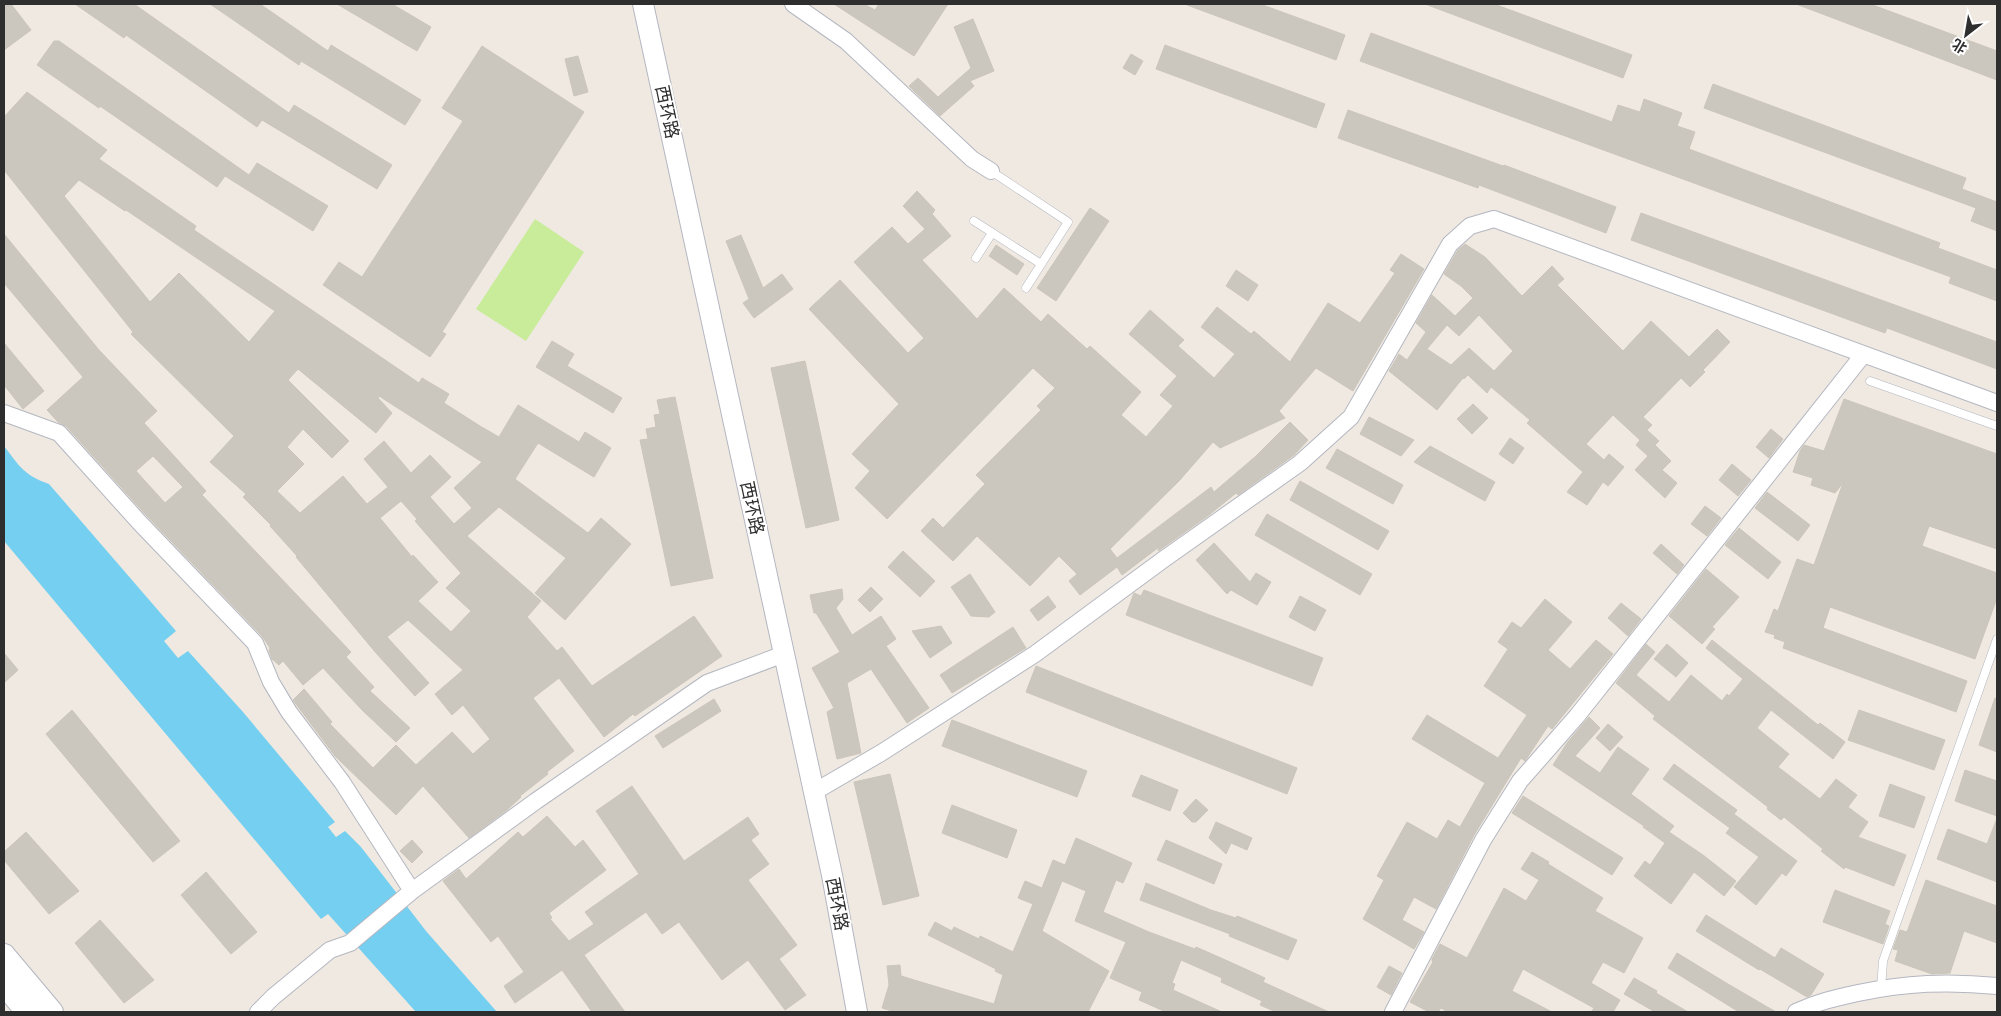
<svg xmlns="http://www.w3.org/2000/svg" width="2001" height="1016" viewBox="0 0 2001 1016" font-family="'Space Grotesk','Noto Sans SC',sans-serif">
	<rect width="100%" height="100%" fill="#efe9e1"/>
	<path fill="#c9ec9a" d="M535,219L584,252L526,341L476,309Z"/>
	<path fill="#75cff0" d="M4,446C20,467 24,475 49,484L176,631L164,641L178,658L188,651L243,712L335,822L328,827L336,837L345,831L361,847L426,931L497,1012H416L328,914L321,919L4,541Z"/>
	<path fill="#cbc7bf" stroke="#cbc5ba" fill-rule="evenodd" d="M4,4H11L31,30L4,50Z
		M75,4H134L289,113L294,105L392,165L377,189L262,120L257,127L126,35L124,38Z
		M210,4H260L328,51L331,45L421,100L405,125L301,61L299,65Z
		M337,4H392L431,27L417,51Z
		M834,4H864L875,10L879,4H948L914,56Z
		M1188,4H1260L1345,35L1336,60L1187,5Z
		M1425,4H1494L1632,55L1623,78Z
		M1796,4H1870L1997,51V80Z
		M973,19L994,71L970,81L974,86L940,116L909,86L918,78L938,97L971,68L954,27Z
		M1371,33L1612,122L1618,105L1640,112L1644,99L1682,113L1677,126L1695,132L1689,149L1940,243L1938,248L1997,270V301L1949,283L1951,277L1360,61Z
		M54,41H59L249,175L257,163L328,206L313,231L225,176L217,187L100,106L99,108L37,65Z
		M1165,45L1325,104L1316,128L1156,69Z
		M482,46L584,112L442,332L446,334L430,357L323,285L339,262L362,277L463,121L442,108Z
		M1131,54L1143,61L1135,75L1123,68Z
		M578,56L588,92L574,96L565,59Z
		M1713,84L1966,178L1962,189L1997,202V231L1971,221L1976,208L1704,108Z
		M27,92L107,150L99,159L196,226L194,230L419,383L422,378L449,394L444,403L480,426L499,437L518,405L579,442L585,432L611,448L594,477L538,443L515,479L588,533L601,518L631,544L565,620L535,593L566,558L499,507L467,536L541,601L527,617L557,651L562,647L592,686L694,616L722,656L635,716L633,714L604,737L559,678L533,698L574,751L547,772L548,774L520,796L521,797L507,810L469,838L423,786L396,815L335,756L293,700L304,689L332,722L330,724L373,768L396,745L416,765L452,732L473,754L490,739L463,705L452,715L435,694L463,670L408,620L387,637L429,683L415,696L376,653L296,557L297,556L270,526L271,525L243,497L246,494L210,462L234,436L131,334L133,332L4,170V117ZM79,180L125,211L126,210L275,311L249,342L179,273L150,302L64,196ZM298,369L376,433L392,413L378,398L379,396L482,462L454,488L472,508L454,524L430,497L451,477L430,455L411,473L384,441L364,459L388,487L367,504L343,476L300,513L277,491L304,464L287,447L303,429L332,458L349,441L288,380ZM401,501L417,519L415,521L434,543L461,573L446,588L471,611L451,632L418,601L438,582L413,555L412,557L380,518Z
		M1348,110L1503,166L1504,165L1616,207L1606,233L1479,185L1478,188L1338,138Z
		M917,191L935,210L932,214L951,236L922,260L977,319L1004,288L1041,322L1048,314L1087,349L1090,346L1141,392L1121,415L1146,437L1173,406L1160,395L1177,376L1129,334L1150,310L1184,340L1178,346L1214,378L1235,354L1201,327L1217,307L1251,334L1254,331L1290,362L1328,303L1360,323L1395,273L1390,270L1401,254L1424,269L1353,391L1316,368L1279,411L1285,418L1220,448L1213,442L1179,481L1110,549L1117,558L1211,487L1214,492L1256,456L1290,422L1308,440L1294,455L1238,495L1236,493L1209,515L1158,551L1159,547L1122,575L1117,567L1080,595L1069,581L1077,574L1059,556L1030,586L977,536L953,561L921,531L933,518L943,528L985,484L976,475L1041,410L1037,406L1055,388L1033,368L887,519L855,488L870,471L852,454L899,404L809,309L840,280L908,353L924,338L854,262L892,227L908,244L925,229L903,206Z
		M1090,208L1109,221L1056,301L1037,288Z
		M1641,213L1997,342V369L1887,328L1885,333L1631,240Z
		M4,234L99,350L157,411L144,423L206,491L202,495L351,652L346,657L374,687L370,691L410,728L396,742L362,710L323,668L303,685L283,661L279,665L272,659L269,650L270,648L262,636L146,515L66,426L58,422L47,410L83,377L4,283ZM153,456L183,487L165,503L136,471Z
		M741,235L763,288L782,274L793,289L754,318L743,303L749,299L726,241Z
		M1465,244L1485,257L1522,296L1552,266L1564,279L1557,285L1623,351L1651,321L1689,357L1717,329L1730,342L1703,370L1705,372L1690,387L1681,378L1643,417L1652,425L1647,430L1659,441L1655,445L1671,461L1662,470L1677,483L1665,498L1635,470L1648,456L1636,445L1640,440L1613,415L1586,444L1604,460L1609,454L1624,467L1608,486L1603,482L1587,505L1567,492L1583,472L1527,423L1530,420L1491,387L1487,393L1468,375L1464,379L1463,378L1437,410L1389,371L1399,354L1407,360L1426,332L1416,323L1432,295L1455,316L1473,298L1461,286L1444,274L1458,250ZM1479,315L1513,351L1494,371L1469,348L1451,365L1427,349L1447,325L1459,336Z
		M996,245L1024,264L1017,275L989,256Z
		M1236,270L1258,285L1248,301L1226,286Z
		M552,341L574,354L567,366L622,398L613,413L536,367Z
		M4,343L44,391L23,409L4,385Z
		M805,361L839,520L806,528L771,368Z
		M675,397L713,578L671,586L640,440L648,439L646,429L656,427L654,415L660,414L657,400Z
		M1844,399L1997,454V549L1929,526L1922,546L1997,573V598L1975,659L1830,607L1823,628L1967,681L1956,712L1783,648L1785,642L1774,638L1775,635L1765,632L1774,609L1778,611L1797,559L1814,565L1843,483L1835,493L1811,485L1813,478L1793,472L1800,451L1804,445L1824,451Z
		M1473,404L1488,418L1472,434L1457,419Z
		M1369,417L1414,440L1401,456L1360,434Z
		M1771,429L1783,439L1769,458L1756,447Z
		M1510,438L1524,448L1513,464L1499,454Z
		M1430,446L1495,482L1485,501L1414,462Z
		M1337,449L1403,485L1393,504L1326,468Z
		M1732,464L1751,480L1738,496L1719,480Z
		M1300,481L1389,531L1378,550L1290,500Z
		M1767,492L1810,525L1798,541L1755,508Z
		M1705,506L1721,518L1707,536L1691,524Z
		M1267,514L1372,574L1360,595L1255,535Z
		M1739,528L1781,562L1768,579L1725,545Z
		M1214,543L1250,582L1256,573L1271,582L1257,605L1231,590L1227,594L1196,560Z
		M1661,544L1684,565L1677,574L1653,553Z
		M903,551L935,581L920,597L888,567Z
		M1706,569L1739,597L1712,627L1715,629L1702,644L1669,616Z
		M970,574L995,612L989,617L971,616L951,587Z
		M871,587L883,599L870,612L858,600Z
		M842,589L843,599L836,608L852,635L881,616L896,639L886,646L929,708L907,723L871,669L847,683L861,753L837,759L827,712L834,708L812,668L840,652L816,613H814L810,595Z
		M1144,590L1323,658L1312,686L1126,615L1134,593L1141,596Z
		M1048,596L1056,607L1038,621L1030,610Z
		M1300,596L1326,610L1315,631L1289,617Z
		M1545,599L1572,622L1548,650L1570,669L1596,640L1613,654L1552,729L1548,726L1525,761L1521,758L1474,835L1436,909L1414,897L1402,920L1424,932L1414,949L1363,919L1384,880L1377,876L1407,822L1437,839L1448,820L1460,827L1485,783L1412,739L1427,715L1498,758L1527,715L1484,686L1508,649L1498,642L1512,622L1521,628Z
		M1621,603L1641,619L1628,636L1608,618Z
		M941,626L952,643L930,658L912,631Z
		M1013,627L1026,648L952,693L940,675Z
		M1712,640L1818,725L1820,723L1845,742L1833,759L1771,710L1757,728L1789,754L1778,767L1820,799L1836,779L1857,795L1848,807L1868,822L1858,837L1906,855L1894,886L1845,867L1844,869L1821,851L1823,849L1784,817L1781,820L1767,809L1768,807L1653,719L1655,716L1616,683L1646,644L1655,652L1636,675L1669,702L1691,675L1722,701L1727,694L1729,696L1743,679L1706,648Z
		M1667,644L1688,663L1676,677L1654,659Z
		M4,653L18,670L4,683Z
		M1036,666L1297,768L1287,794L1026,692Z
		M1995,698L1997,699V752L1979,745Z
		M714,699L721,711L663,748L655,736Z
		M72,710L180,841L153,862L46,734Z
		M1859,710L1945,740L1934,770L1848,740Z
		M1589,717L1600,728L1575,756L1600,773L1618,747L1649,769L1631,794L1674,826L1669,832L1703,855L1736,881L1724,896L1694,872L1671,904L1634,876L1645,861L1650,865L1665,843L1643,827L1644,826L1553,765L1567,743Z
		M952,720L1087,771L1077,797L942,746Z
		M1608,724L1623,737L1610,751L1596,738Z
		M1674,764L1737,810L1734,814L1797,861L1786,876L1782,873L1756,905L1734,887L1759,857L1726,833L1730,828L1663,779Z
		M1965,770L1997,781V816L1955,801Z
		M890,774L919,896L883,905L854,782Z
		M1141,775L1178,790L1170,811L1132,796Z
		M1890,784L1925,797L1914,828L1879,816Z
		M632,786L684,861L748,817L759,834L751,840L769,864L748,880L797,945L779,959L806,995L785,1010L748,960L722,980L679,922L662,934L646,912L584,955L625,1012H592L562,970L515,1003L504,986L524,972L498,936L491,942L443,881L459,869L466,879L518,832L523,837L547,816L575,847L583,840L606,870L549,913L552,918L550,919L569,941L594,924L585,912L639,874L596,811Z
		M1523,796L1623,858L1612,875L1512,813Z
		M1196,799L1208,810L1196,822H1192L1183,813Z
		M952,805L1017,830L1007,858L942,833Z
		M1996,821L1997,882L1937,859L1948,829L1987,844Z
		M1216,822L1252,838L1247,850L1231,843L1226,854L1209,838Z
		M26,832L79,891L49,914L4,860V852Z
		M1076,838L1132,863L1123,883L1116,880L1103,912L1149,932L1195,949L1196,947L1230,962L1265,978L1263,982L1329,1012H1276L1260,1005L1262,1001L1221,982L1222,978L1181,960L1172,983L1175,984L1173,990L1222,1012H1166L1139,1000L1142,992L1110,978L1126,942L1075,921L1086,891L1062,881L1042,931L1109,971L1088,1012H895L882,1008L889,985L887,966L900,965L901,976L994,1004L1003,975L995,971L996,969L928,935L935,922L952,931L954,927L979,939L980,936L1013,952L1033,904L1018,898L1025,881L1042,888L1053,860L1065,865Z
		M412,840L423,852L412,863L400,851Z
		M1166,840L1222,864L1214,884L1157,860Z
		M1532,852L1549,862L1548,864L1603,898L1595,911L1643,938L1624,973L1603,962L1591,983L1620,1000L1613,1012H1591L1594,1008L1523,969L1512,991L1552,1012H1448L1441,1008L1438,1012H1429L1410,1002L1433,962L1432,961V959L1440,944L1467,958L1504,888L1526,901L1539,880L1521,869Z
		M206,872L257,932L231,954L181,895Z
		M1926,880L1997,906V943L1964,931L1950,973L1932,974L1895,961L1898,950L1893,949L1900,930L1907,932Z
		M1146,883L1211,910L1236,918L1237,916L1297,940L1288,960L1229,936L1230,934L1140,900Z
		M1835,890L1890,911L1885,924L1889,926L1883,944L1823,922Z
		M1706,915L1775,958L1781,948L1824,974L1811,995L1807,997L1760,969L1759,970L1696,931Z
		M100,920L154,980L124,1003L75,943Z
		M1677,953L1728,984L1776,1012H1739L1668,968Z
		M1389,966L1402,973L1391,995L1377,987Z
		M1634,978L1657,991L1656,993L1688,1012H1655L1624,994Z"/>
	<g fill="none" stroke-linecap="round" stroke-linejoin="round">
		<g stroke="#b4b7c1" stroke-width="9">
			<path id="service" d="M991,171L1068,222L1026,288
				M974,221L1041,264
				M976,258L992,233
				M1870,381L1997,426
				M1881,989L1883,961L1997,639"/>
		</g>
		<g stroke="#b4b7c1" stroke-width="18">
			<path id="minor" d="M793,4L846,41L972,159L991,171
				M4,413L59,433L139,522L255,643L271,682L289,712L342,782L412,891
				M814,792L881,753L1035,654L1164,559L1300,463L1351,417L1450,244L1470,226L1494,219L1997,403
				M258,1012L273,997L330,950L350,943L412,891L536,801L707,683L784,654
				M1393,1012L1483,840L1520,781L1577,716L1863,355
				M1796,1012C1817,1002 1835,998 1858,993C1906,983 1948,981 1997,986"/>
		</g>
		<g stroke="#b4b7c1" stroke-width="22">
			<path id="tertiary" d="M643,4L832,875L857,1012"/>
		</g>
		<g stroke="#b4b7c1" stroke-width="24">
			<path id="secondary" d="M4,955L52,1012
				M4,984L27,1012"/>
		</g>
		<use href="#service" stroke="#fff" stroke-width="8"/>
		<use href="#minor" stroke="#fff" stroke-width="16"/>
		<use href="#tertiary" stroke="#fff" stroke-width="20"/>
		<use href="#secondary" stroke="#fff" stroke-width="22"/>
	</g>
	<g text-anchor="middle" stroke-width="4" stroke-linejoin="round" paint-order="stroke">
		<g font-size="18" fill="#2e2e2e" stroke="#fff">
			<text transform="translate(667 112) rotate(78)" y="6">西环路</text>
			<text transform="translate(752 508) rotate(78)" y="6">西环路</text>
			<text transform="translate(837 904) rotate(79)" y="6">西环路</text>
		</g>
	</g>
	<rect width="2001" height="1016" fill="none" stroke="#2e2e2e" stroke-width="10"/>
	<g transform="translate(1966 35) rotate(211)" stroke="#ffffff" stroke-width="4" paint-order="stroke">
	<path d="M0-4L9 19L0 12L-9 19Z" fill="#2e2e2e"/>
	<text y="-8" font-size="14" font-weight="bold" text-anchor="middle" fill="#2e2e2e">北</text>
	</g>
</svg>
